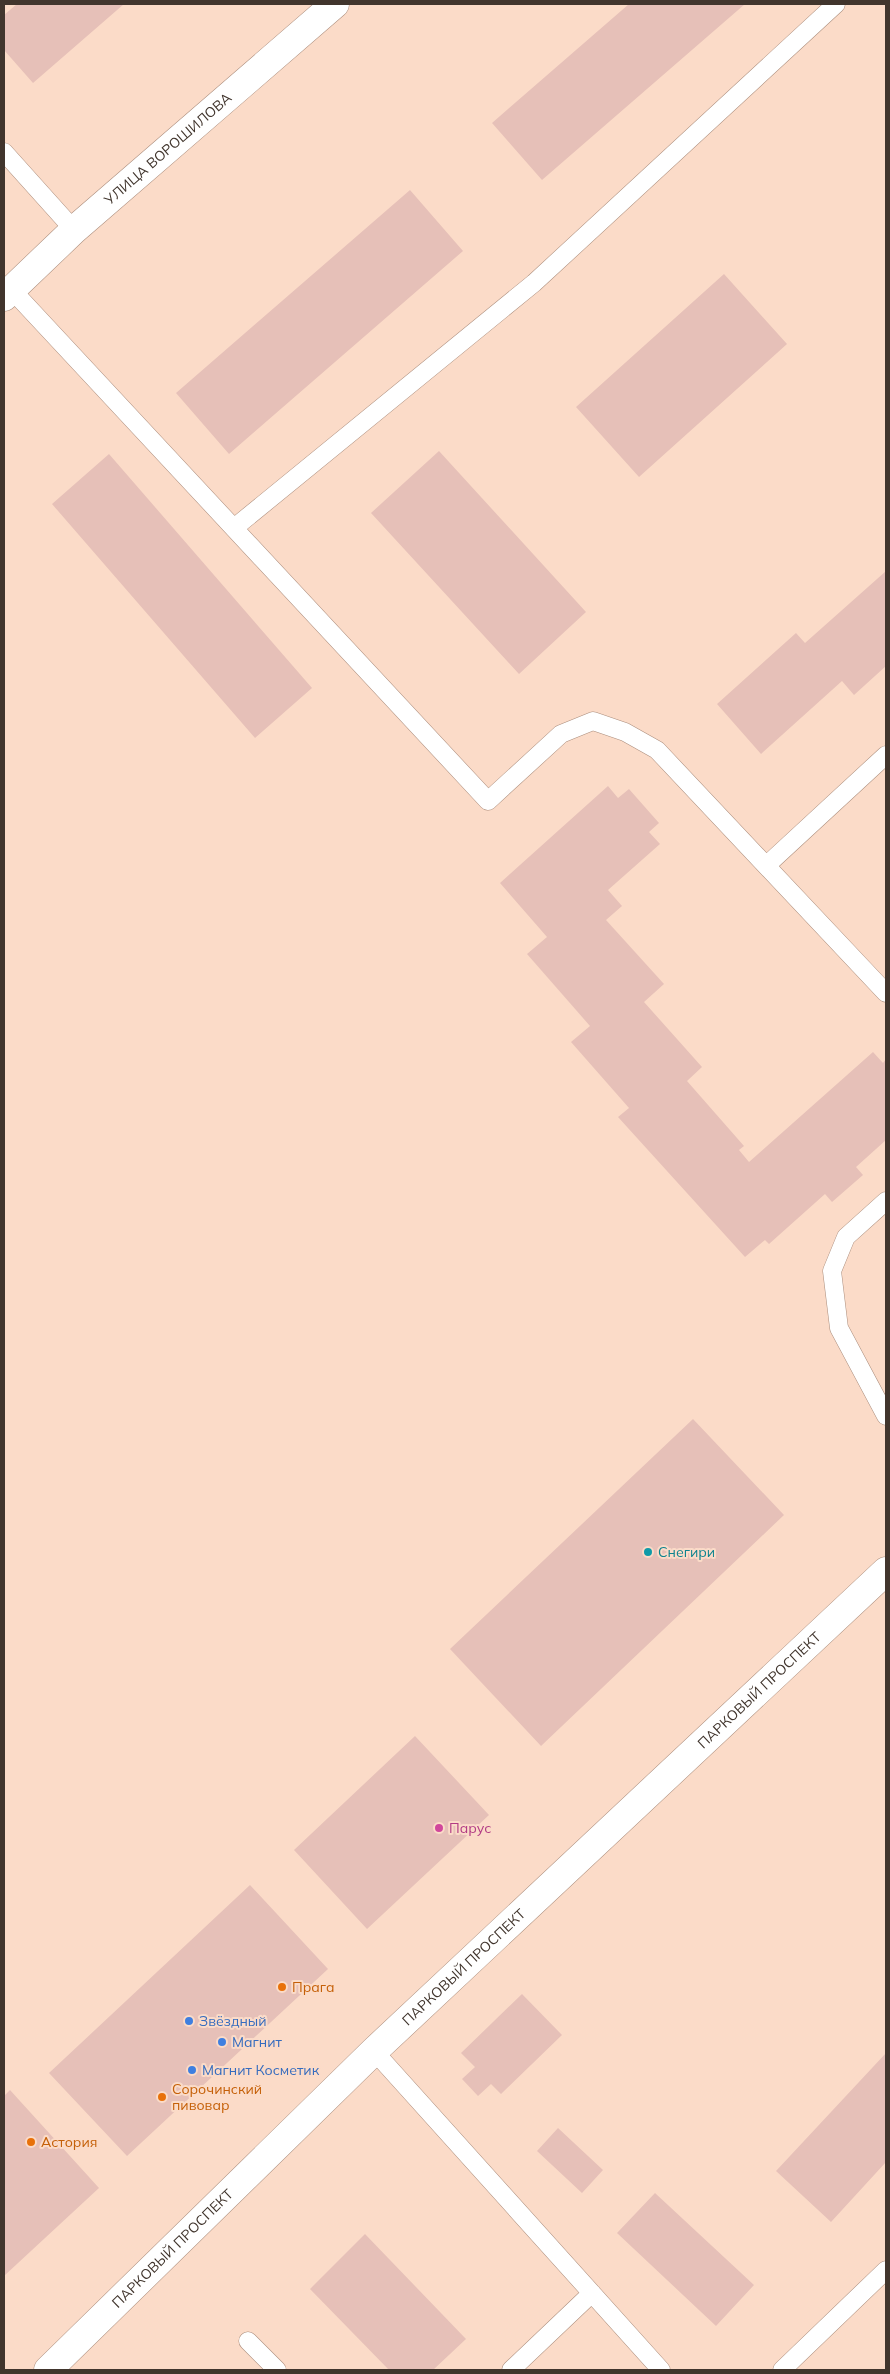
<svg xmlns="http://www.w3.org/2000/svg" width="890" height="2374" viewBox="0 0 890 2374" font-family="Mulish,sans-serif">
	<rect width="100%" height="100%" fill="#fbdbc8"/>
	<path fill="#e6c0b8" d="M17,4H124L33,83L4,50V15Z
		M629,4H745L542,180L492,123Z
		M410,190L463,251L229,454L176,393Z
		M724,274L787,344L639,477L576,407Z
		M439,451L586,612L519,674L371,513Z
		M109,454L312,688L255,738L52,504Z
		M886,571V666L854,695L842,681L761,754L717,704L796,633L805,643Z
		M608,786L618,798L629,789L659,823L649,832L660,844L608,890L622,906L606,920L664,984L644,1002L702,1067L687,1081L744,1146L739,1150L749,1162L873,1052L883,1063L886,1059V1140L856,1167L863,1175L832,1202L825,1194L769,1244L765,1240L745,1257L618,1117L629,1108L571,1042L590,1026L527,954L547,937L500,883Z
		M693,1419L784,1515L541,1746L450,1649Z
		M415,1736L489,1815L367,1929L294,1850Z
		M250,1885L328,1969L127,2156L49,2073Z
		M522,1994L562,2035L501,2094L491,2084L478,2096L462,2079L475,2067L461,2053Z
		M886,2053V2162L831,2222L776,2171Z
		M10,2090L99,2188L4,2276V2096Z
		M558,2128L603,2170L582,2193L537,2151Z
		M655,2193L754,2285L716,2326L617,2233Z
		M365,2234L466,2339L433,2370H389L310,2289Z"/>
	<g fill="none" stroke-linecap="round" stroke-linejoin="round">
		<g stroke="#ac8e7d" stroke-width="19">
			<path id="service" d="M4,152L74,230
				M12,290L488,801L561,734L593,721L625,732L657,750L886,993
				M234,528L534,283L836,4
				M767,865L886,755
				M886,1201L846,1237L832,1271L839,1328L886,1416
				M374,2051L661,2370
				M248,2341L277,2370
				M511,2370L592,2293
				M782,2370L886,2270"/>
		</g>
		<g stroke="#ac8e7d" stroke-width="29">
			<g id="minor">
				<path id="s1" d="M4,297L74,230L335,4"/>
				<path id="s2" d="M48,2370L374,2051L886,1571"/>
			</g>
		</g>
		<use href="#service" stroke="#fff" stroke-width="18"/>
		<use href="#minor" stroke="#fff" stroke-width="28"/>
	</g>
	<circle fill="#0f9aa8" stroke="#fbdbc8" stroke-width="2" cx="648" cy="1552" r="5"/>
	<circle fill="#d1479c" stroke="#fbdbc8" stroke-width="2" cx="439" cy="1828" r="5"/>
	<g fill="#e8710a" stroke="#fbdbc8" stroke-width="2">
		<circle cx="282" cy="1987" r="5"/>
		<circle cx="162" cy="2097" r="5"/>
		<circle cx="31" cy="2142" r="5"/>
	</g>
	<g fill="#3f7fe0" stroke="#fbdbc8" stroke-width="2">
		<circle cx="189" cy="2021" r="5"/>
		<circle cx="222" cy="2042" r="5"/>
		<circle cx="192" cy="2070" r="5"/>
	</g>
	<g text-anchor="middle" stroke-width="4" stroke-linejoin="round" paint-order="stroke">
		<g font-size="14" fill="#41352d" stroke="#fbdbc8">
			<text dy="5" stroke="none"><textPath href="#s1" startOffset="221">УЛИЦА ВОРОШИЛОВА</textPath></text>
			<text dy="5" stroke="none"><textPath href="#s2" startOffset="984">ПАРКОВЫЙ ПРОСПЕКТ</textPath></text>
			<text dy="5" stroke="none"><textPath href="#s2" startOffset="579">ПАРКОВЫЙ ПРОСПЕКТ</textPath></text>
			<text dy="5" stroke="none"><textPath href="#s2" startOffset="174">ПАРКОВЫЙ ПРОСПЕКТ</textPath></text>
		</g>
		<g font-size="14" fill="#0d838f" stroke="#fbdbc8" text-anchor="start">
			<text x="658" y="1557">Снегири</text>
		</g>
		<g font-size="14" fill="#b23c85" stroke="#fbdbc8" text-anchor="start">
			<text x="449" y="1833">Парус</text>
		</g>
		<g font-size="14" fill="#c56008" stroke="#fbdbc8" text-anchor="start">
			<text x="292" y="1992">Прага</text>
			<text x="172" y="2094">Сорочинский<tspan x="172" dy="16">пивовар</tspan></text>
			<text x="41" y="2147">Астория</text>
		</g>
		<g font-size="14" fill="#366cbe" stroke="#fbdbc8" text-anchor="start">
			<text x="199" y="2026">Звёздный</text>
			<text x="232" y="2047">Магнит</text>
			<text x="202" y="2075">Магнит Косметик</text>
		</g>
	</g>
	<rect width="890" height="2374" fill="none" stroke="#41352d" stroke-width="10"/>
</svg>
